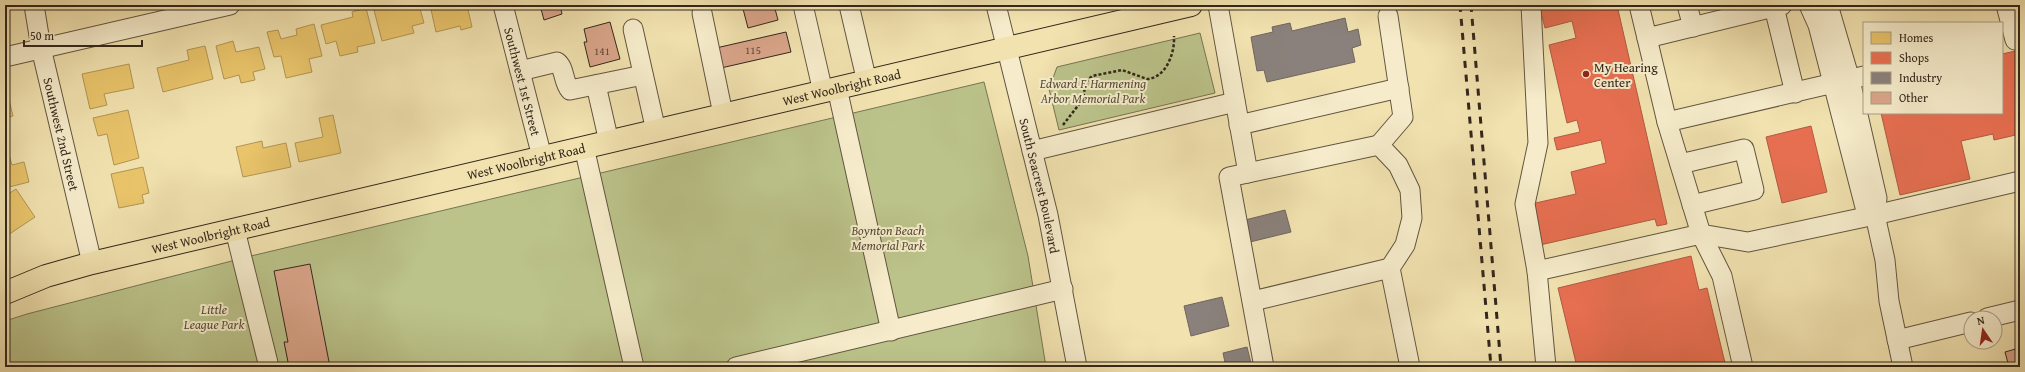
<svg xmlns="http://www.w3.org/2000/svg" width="2025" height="372" viewBox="0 0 2025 372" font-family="'Gentium Book Plus',serif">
	<rect width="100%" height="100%" fill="#f1e2af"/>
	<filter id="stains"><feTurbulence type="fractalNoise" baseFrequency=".005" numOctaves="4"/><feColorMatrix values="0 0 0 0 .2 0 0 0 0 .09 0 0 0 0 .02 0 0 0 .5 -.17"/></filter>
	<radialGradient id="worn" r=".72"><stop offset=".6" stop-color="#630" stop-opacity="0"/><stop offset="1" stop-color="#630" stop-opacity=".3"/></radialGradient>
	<path fill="#bbc38a" stroke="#777452" d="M1200,33L1215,93L1059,130L1049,89L1057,67Z
		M984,82L1028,256L1046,367H5V321L27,314L251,256Z"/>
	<path fill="#e9c46a" stroke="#b29552" d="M395,5H419L424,23L412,26L414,33L382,41L374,10Z
		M430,5H467L472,27L461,30L460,26L436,32Z
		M366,8L375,43L357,47L358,52L340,56L336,41L326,44L321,25L353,17L352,12Z
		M314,24L322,56L309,59L312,72L286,78L281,56L274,57L267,32L278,30L281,39L297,35L296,29Z
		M233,41L236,52L259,47L265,69L253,72L255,80L241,83L239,75L224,79L216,46Z
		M205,46L213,79L163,92L157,68L189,60L187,50Z
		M129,64L134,88L104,94L107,105L90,109L82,74Z
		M5,92H7L13,116L5,118Z
		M128,110L139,158L114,165L107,134L98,136L93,118Z
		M333,115L341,153L299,162L295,143L323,137L319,118Z
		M262,141L263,148L286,143L291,167L243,177L236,147Z
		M5,142L12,165L24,162L29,182L5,188Z
		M143,167L149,193L142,195L144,203L119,208L111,174Z
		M16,189L35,217L5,237V196Z"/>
	<path fill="#e76f51" stroke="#b15941" d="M1539,5H1617L1667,224L1657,226L1655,219L1540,245L1531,204L1576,194L1571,172L1606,163L1601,140L1557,150L1554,138L1580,132L1577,120L1567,123L1549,45L1576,38L1572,21L1545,28Z
		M2020,50V134L1994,140L1993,134L1961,141L1970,179L1900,195L1881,113H2002V54Z
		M1811,126L1827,192L1782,203L1766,137Z
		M1691,256L1699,290L1707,288L1726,367H1577L1558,288Z"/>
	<path fill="#8a817c" stroke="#70665f" d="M1345,18L1348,32L1358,29L1361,45L1352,48L1355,62L1267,82L1264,70L1257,71L1251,37L1273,32L1272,27L1290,23L1292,31Z
		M1285,210L1291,232L1250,242L1245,220Z
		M1222,297L1229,326L1191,336L1184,306Z
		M1247,347L1252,367H1226L1223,353Z"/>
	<path fill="#daa58a" stroke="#33261b" d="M540,5H560L562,14L544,20Z
		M742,5H774L778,20L748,28Z
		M610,22L620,59L590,67L584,42H587L584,29Z
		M786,32L791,52L721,68L716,48Z
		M310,264L330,367H289L284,342H288L274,271Z
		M2019,348L2020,367H2009L2005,352Z"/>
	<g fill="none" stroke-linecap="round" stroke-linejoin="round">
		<g stroke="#625540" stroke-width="21">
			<g id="minor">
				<path id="s1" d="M34,5L41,48L92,263"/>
				<path id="s2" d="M503,5L542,157"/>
				<path d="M803,5L823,92"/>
				<path d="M849,5L867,82"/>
				<path id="s3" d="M996,5L1048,215L1077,367"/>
				<path d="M1218,5L1248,173"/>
				<path d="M1531,5L1538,143L1525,204L1537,271L1701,234L1722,276L1743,367"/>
				<path d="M1639,5L1647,38L1782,5"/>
				<path d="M1687,5L1693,27"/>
				<path d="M1809,5L1818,25L1866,211L1875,215"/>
				<path d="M1828,5L1850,80L1877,198L1875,215L1885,260L1889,301L1903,367"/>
				<path d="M2006,5L2015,40"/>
				<path d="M1774,7L1795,93"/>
				<path d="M702,13L723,114"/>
				<path d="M633,29L656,131"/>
				<path d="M1647,38L1667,122L1701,234L1748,242L1875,215L2020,181"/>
				<path d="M5,57L230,5"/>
				<path d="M520,71L557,62C565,68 563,82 570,90L643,75"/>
				<path d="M596,85L609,142"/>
				<path d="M837,88L891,331"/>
				<path d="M1667,122L1864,76"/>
				<path d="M1239,125L1399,88"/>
				<path d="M1379,145L1403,117L1388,16"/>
				<path d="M584,147L634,367"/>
				<path d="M1032,151L1235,102"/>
				<path d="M1680,164L1744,149L1754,190L1692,205"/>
				<path d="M235,230L269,367"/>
				<path d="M1390,268L1410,367"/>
				<path d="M1537,271L1546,367"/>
				<path d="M1253,301L1390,268L1405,245L1412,218L1410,190L1398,165L1379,145L1229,177L1264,367"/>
				<path d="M1987,318L2020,310"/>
				<path d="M1897,340L1971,322"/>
				<path d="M736,367L1063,289"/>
			</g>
		</g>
		<g stroke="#33261b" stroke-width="24">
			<g id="major">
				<path id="s4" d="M5,293L46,276L92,263L1191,5"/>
			</g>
		</g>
		<path stroke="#33261b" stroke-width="2.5" stroke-dasharray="3 2" stroke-linecap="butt" d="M1063,125L1080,103L1083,98L1086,82L1092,76L1122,70L1147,79C1166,78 1175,53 1174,36"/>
		<use href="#minor" stroke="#f6eccb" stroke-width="19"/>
		<use href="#major" stroke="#f1e2af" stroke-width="22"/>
		<path stroke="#33261b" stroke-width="3" stroke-dasharray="7 7" stroke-linecap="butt" d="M1460,5L1491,367
			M1471,5L1501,367"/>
	</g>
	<circle fill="#8f2418" stroke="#f6eccb" stroke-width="1.5" cx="1586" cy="74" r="4"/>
	<g text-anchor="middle" stroke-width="4" stroke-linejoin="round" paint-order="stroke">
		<g font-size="11" fill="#5d4637">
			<text x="753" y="54">115</text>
			<text x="602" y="55">141</text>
		</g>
		<g font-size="13" fill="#33261b" stroke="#f6eccb" text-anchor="start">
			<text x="1594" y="72">My Hearing<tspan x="1594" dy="15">Center</tspan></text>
		</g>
		<g font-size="13" fill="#33261b" stroke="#f6eccb">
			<text dy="5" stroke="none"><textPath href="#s2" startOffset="79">Southwest 1st Street</textPath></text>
			<text dy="5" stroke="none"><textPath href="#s4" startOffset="862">West Woolbright Road</textPath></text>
			<text dy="5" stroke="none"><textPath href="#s1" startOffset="132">Southwest 2nd Street</textPath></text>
			<text dy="5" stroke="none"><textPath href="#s4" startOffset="538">West Woolbright Road</textPath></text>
			<text dy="5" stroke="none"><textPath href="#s3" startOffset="186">South Seacrest Boulevard</textPath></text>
			<text dy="5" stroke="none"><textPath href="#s4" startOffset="214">West Woolbright Road</textPath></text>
		</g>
		<g font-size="13" font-style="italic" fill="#554d37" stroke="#f6eccb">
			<text x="1093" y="88">Edward F. Harmening<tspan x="1093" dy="15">Arbor Memorial Park</tspan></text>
			<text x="888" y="235">Boynton Beach<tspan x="888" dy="15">Memorial Park</tspan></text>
			<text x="214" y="314">Little<tspan x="214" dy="15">League Park</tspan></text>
		</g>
	</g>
	<rect width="2025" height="372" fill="none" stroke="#f1e2af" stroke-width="20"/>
	<rect x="6" y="6" width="2013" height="360" fill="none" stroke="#33261b" stroke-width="2"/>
	<rect x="10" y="10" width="2005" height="352" fill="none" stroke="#33261b"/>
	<rect x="1863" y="22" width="140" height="92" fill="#f6eccb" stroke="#a89d85"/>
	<rect x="1871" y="32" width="20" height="12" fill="#e9c46a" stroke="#a89d85"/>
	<text x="1899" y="42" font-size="12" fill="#33261b">Homes</text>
	<rect x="1871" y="52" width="20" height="12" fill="#e76f51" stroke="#a89d85"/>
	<text x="1899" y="62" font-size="12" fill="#33261b">Shops</text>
	<rect x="1871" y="72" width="20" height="12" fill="#8a817c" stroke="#a89d85"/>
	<text x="1899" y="82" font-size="12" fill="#33261b">Industry</text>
	<rect x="1871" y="92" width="20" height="12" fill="#daa58a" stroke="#a89d85"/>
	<text x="1899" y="102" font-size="12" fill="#33261b">Other</text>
	<g transform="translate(1983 330) rotate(347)"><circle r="19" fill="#f6eccb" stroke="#a89d85"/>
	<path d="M0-3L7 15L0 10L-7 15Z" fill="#8f2418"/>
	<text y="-6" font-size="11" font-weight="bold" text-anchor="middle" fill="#33261b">N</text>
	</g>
	<path d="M24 40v6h118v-6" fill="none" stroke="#33261b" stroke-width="2"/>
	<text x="30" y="40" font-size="12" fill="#33261b" stroke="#f6eccb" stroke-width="3" paint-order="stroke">50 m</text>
	<rect width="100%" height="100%" filter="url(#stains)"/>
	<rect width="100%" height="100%" fill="url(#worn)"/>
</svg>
